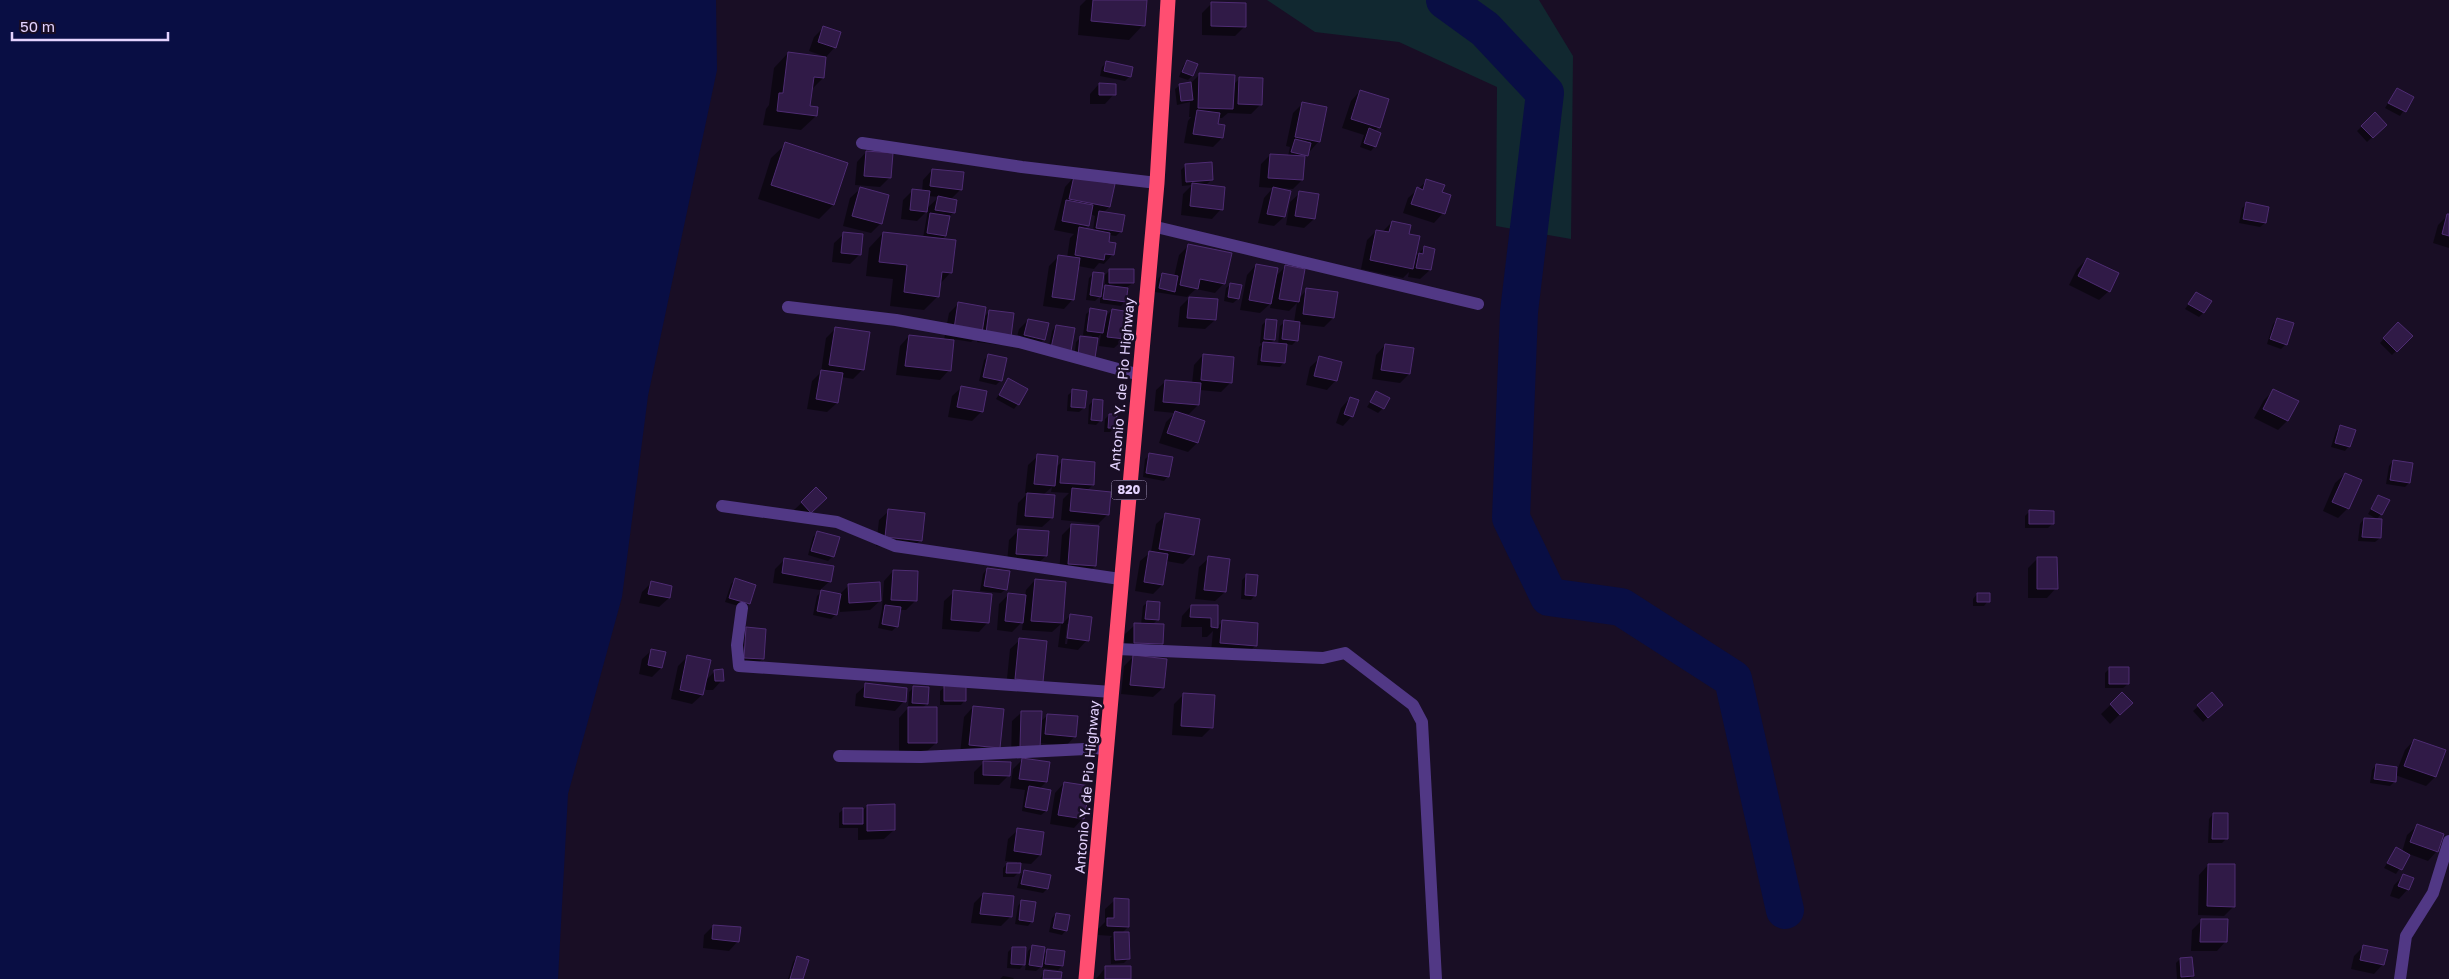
<svg xmlns="http://www.w3.org/2000/svg" width="2449" height="979" viewBox="0 0 2449 979" font-family="'Golos Text',sans-serif">
	<rect width="100%" height="100%" fill="#190e25"/>
	<path fill="#112830" d="M1267,0H1539L1573,56L1571,239L1496,226L1497,87L1399,42L1315,32Z"/>
	<path fill="#090e44" d="M0,0H716L717,70L648,396L622,597L568,794L558,979H0Z"/>
	<path fill="#0007" fill-rule="evenodd" d="M1086,0H1146L1143,25L1129,40L1078,35L1080,6Z
		M1212,3L1245,26L1235,36L1202,35V13Z
		M823,28L835,47L826,57L809,51L814,37Z
		M788,53L823,78L811,90L808,107L816,116L801,130L763,125L766,109L769,105L774,68Z
		M1187,61L1192,76L1188,80L1179,77L1183,66Z
		M1106,63L1130,76L1125,81L1100,76L1102,67Z
		M1200,74L1233,85L1239,79L1261,104L1251,114L1228,113L1222,118H1217L1216,125L1222,138L1213,147L1184,143L1188,121L1191,117H1189L1190,102L1177,105L1175,89L1180,85L1191,83Z
		M1099,84L1114,94L1105,104H1090V94Z
		M2397,89L2412,98L2400,116L2385,108Z
		M1360,91L1379,127L1374,132L1375,146L1371,151L1360,147L1364,135L1342,128L1351,101Z
		M1302,104L1319,141L1304,158L1302,180L1293,189L1281,188L1290,192L1284,217L1274,226L1258,223L1264,198L1273,188L1259,187L1261,164L1270,155L1288,156L1290,147L1286,146L1293,113Z
		M2375,114L2385,125L2367,142L2357,131Z
		M786,144L846,163L833,205L819,219L758,199L771,158Z
		M866,152L890,177L880,187L855,185L857,162Z
		M1185,166L1212,179L1207,184H1201L1221,209L1212,219L1181,215L1183,194L1192,185L1182,186L1181,170Z
		M932,170L961,189L950,200L954,212L948,217L945,236L942,240L951,272L940,284L938,296L924,310L890,306L893,279L866,276L869,248L883,233L923,238L928,210L917,221L901,219L903,200L913,190L922,192L923,180ZM928,196L939,197L926,209Z
		M1074,177L1113,185L1109,207L1103,213L1121,231L1116,236L1109,235L1108,243L1113,254L1104,264L1099,263L1094,269L1078,266L1073,299L1064,309L1043,306L1049,266L1059,256L1067,258L1070,238L1074,234L1054,230L1065,187ZM1090,214L1095,216L1093,231L1084,229L1088,225Z
		M1427,181L1441,193L1443,213L1434,223L1403,213L1408,198Z
		M860,189L881,223L871,233L843,226L850,198Z
		M1300,193L1314,219L1304,228L1286,225L1290,202Z
		M2247,204L2265,223L2260,227L2239,223L2242,208Z
		M2448,215H2449V248L2433,243L2438,225Z
		M1392,222L1408,235L1414,258L1425,247L1430,270L1420,279L1408,277L1409,272L1403,278L1361,269L1367,240L1376,231L1382,232Z
		M844,234L860,254L850,264L832,262L834,243Z
		M1189,245L1224,283L1215,293L1196,289L1187,297L1155,292L1158,279L1162,274L1174,277L1179,255Z
		M2087,259L2109,291L2099,300L2069,285L2077,269Z
		M1256,265L1275,277L1285,267L1299,298L1307,290L1333,318L1324,327L1298,324L1297,340L1292,345L1286,344L1284,362L1280,367L1257,365L1259,347L1262,344L1260,343L1262,325L1267,320L1274,340L1270,344L1278,345L1280,326L1285,322H1294L1297,303L1289,311L1270,308L1271,303L1260,313L1240,310L1247,275Z
		M1110,270L1133,283L1127,287L1125,301L1121,306L1100,303V296L1095,301L1086,300L1089,278L1094,273L1100,292L1105,287V275Z
		M1231,284L1238,299L1233,303L1224,301L1226,288Z
		M2196,294L2203,313L2199,317L2185,309Z
		M1189,298L1215,320L1205,329L1178,327L1180,307Z
		M959,303L983,318L990,311L1010,336L1000,345L977,342L978,335L971,342L953,339L949,370L940,380L896,375L900,346L909,336L944,340L949,313Z
		M1091,310L1104,318L1112,310L1124,339L1114,348L1099,346L1101,334L1097,338L1094,357L1074,360L1076,342L1081,337L1091,338L1092,336L1083,335L1086,314Z
		M2278,319L2286,344L2281,349L2267,344L2273,324Z
		M1028,320L1044,339L1034,349L1015,344L1019,329Z
		M2398,324L2411,336L2392,355L2380,343Z
		M1056,326L1074,329L1048,352L1052,331Z
		M836,328L862,370L853,379L841,377L837,403L827,412L807,409L812,381L821,372L826,338Z
		M1385,345L1409,374L1400,383L1372,379L1376,355Z
		M1203,355L1231,382L1221,392L1200,390L1198,405L1189,414L1180,413L1197,443L1188,452L1159,443L1166,422L1175,413L1154,411L1156,390L1166,381L1192,384L1194,365Z
		M988,356L1001,380L996,385L979,381L984,360Z
		M1320,358L1336,380L1327,390L1306,385L1310,367Z
		M1008,380L1018,404L1014,409L996,399Z
		M962,387L986,392L981,412L972,421L948,417L952,396Z
		M2274,390L2297,402L2287,421L2278,430L2254,418L2264,400Z
		M1073,391L1084,408L1079,412L1067,411L1068,395Z
		M1376,393L1383,408L1378,413L1367,407Z
		M1350,398L1352,416L1343,426L1336,423L1341,408Z
		M1094,400L1102,401L1100,421L1096,425L1088,424L1089,405Z
		M1109,415L1115,428L1110,432H1104L1105,419Z
		M2341,427L2349,446L2345,451L2331,447L2336,431Z
		M1150,455L1168,476L1164,481L1143,477L1145,459Z
		M1038,456L1055,468L1063,461L1093,485L1086,491L1108,514L1098,524L1061,520L1063,499L1069,493L1051,492L1052,487L1043,495L1052,518L1042,527L1016,525L1018,503L1028,493H1025L1028,465Z
		M2393,461L2409,483L2405,487L2386,484L2389,466Z
		M2345,474L2348,508L2338,518L2323,511L2335,483Z
		M816,489L825,498L801,522L792,512Z
		M2379,496L2381,514L2377,519L2368,514Z
		M889,511L920,540L911,550L876,546L879,520Z
		M2029,512L2053,523L2048,528H2025V516Z
		M1166,515L1193,554L1183,564L1166,561L1162,585L1153,594L1135,591L1140,561L1151,552L1156,524Z
		M2364,519L2380,538L2375,542L2358,541L2360,524Z
		M1071,526L1095,566L1085,575L1059,573L1062,535Z
		M1018,531L1046,556L1036,565L1007,563L1009,540Z
		M818,532L833,556L828,561L808,555L813,537Z
		M1209,558L1225,592L1215,601L1195,599L1199,567Z
		M2038,558L2056,588L2047,598H2028V568Z
		M785,559L830,581L820,590L773,583L775,569Z
		M987,569L1006,589L1001,593L980,591L983,574Z
		M893,571L916,600L906,610H900L897,626L892,631L878,628L882,609L884,581Z
		M1247,575L1255,595L1251,600L1241,599L1242,580Z
		M735,580L749,603L745,608L725,602L731,584Z
		M1035,580L1065,583L1062,624L1070,616L1087,640L1078,650L1058,647L1061,624L1052,632L1022,630L1023,621L1012,632L997,630L999,604L1008,595L1025,596L1026,590ZM1067,624H1070L1067,644H1065Z
		M651,583L669,598L659,607L639,603L642,592Z
		M849,585L880,601L870,610L840,612L839,601L836,614L831,619L813,615L817,596L821,592L839,595Z
		M954,592L988,622L979,632L942,629L944,601Z
		M1977,594L1988,601L1984,606H1973V599Z
		M1148,602L1157,620L1152,625L1162,643L1153,653L1125,652V634L1135,625H1141L1143,606Z
		M1191,606H1217L1216,628L1222,622L1256,645L1246,655L1211,652L1213,631L1207,637H1202V627H1181L1182,616Z
		M746,628L763,658L754,668L735,667L737,638Z
		M1020,640L1042,681L1006,688L1010,649Z
		M652,650L661,668L652,677L639,674L642,659Z
		M688,656L705,681L715,671L722,680L713,690H706L705,682L702,695L692,704L671,699L678,666Z
		M1133,657L1163,688L1153,697L1121,694L1124,666Z
		M2110,668L2128,684L2123,688H2105V673Z
		M866,685L904,701L895,711L855,706L856,694Z
		M914,687L927,704L922,708L936,743L926,752H899V718L908,708L909,692Z
		M945,687L965,700L961,705H940V691Z
		M1184,694L1212,727L1202,737L1172,735L1174,704Z
		M2122,694L2131,703L2110,724L2101,714Z
		M2212,694L2221,705L2203,722L2193,711Z
		M973,707L999,747L960,754L964,717Z
		M1022,712L1040,722L1048,715L1075,736L1066,746L1039,743L1011,756L1012,721Z
		M2414,740L2435,777L2426,786L2395,775V781L2390,786L2370,783L2372,770L2376,765L2398,768L2405,750Z
		M1022,760L1046,782L1039,789L1046,811L1041,815L1022,811L1025,790L1010,788L1013,769Z
		M984,762L1009,775L999,785L974,784V772Z
		M1064,783L1083,818L1074,828L1050,824L1055,793Z
		M867,806L894,830L884,839L858,840V828H839V813L844,809L861,812Z
		M2213,814L2226,839L2222,843H2208L2209,819Z
		M2417,826L2437,851L2428,861L2409,854L2396,874L2384,868L2396,849L2402,852L2407,835Z
		M1018,830L1040,855L1031,864L1020,863L1019,872L1014,877H1003V868L1007,864H1017V862L1005,861L1008,839Z
		M2208,865L2234,906L2224,916L2198,915L2199,875Z
		M1024,871L1047,889L1043,893L1017,888L1020,876Z
		M2404,875L2408,889L2399,899L2390,896L2394,885Z
		M983,894L1010,917L1001,926L971,923L974,903Z
		M1115,900L1128,927L1122,933L1128,959L1124,963L1111,964L1110,938L1112,936L1098,935V929L1105,922V909Z
		M1022,901L1032,921L1028,926L1015,924L1018,906Z
		M1056,914L1066,930L1062,935L1049,932L1052,918Z
		M2201,921L2226,941L2217,951H2191L2192,930Z
		M713,926L738,941L729,951L703,948L704,935Z
		M2364,946L2383,964L2374,974L2351,969L2354,956Z
		M1032,947L1042,956L1048,950L1062,966L1058,970L1042,968V966L1036,971L1025,970L1028,951Z
		M1012,948L1025,963L1020,969L1007,968L1008,952Z
		M797,957L802,979H788L793,962Z
		M2180,959L2193,976L2189,979H2177L2176,963Z
		M1106,967L1130,979H1096Z
		M1045,971L1059,979H1040Z
		M1003,976L1014,978L1013,979H1000Z"/>
	<g fill="none" stroke-linecap="round" stroke-linejoin="round">
		<path stroke="#090e44" stroke-width="38" d="M1445,0L1485,29L1545,93L1519,312L1511,518L1549,597L1621,607L1733,679L1785,910"/>
	</g>
	<path fill="#301a47" stroke="#4e2c73" d="M1093,0H1147L1145,26L1091,21Z
		M1211,2L1246,3V27L1211,26Z
		M823,26L841,32L836,48L818,42Z
		M788,52L826,57L824,78L814,77L810,106L818,107L817,116L777,111L779,93H783Z
		M1187,60L1198,64L1193,76L1182,72Z
		M1106,61L1133,67L1131,77L1104,71Z
		M1199,73L1235,75L1233,109L1198,108Z
		M1239,77L1263,78L1262,105L1238,104Z
		M1191,82L1193,100L1181,101L1179,84Z
		M1099,83L1116,84V95H1099Z
		M2397,88L2414,97L2406,112L2388,103Z
		M1360,90L1389,99L1380,128L1351,119Z
		M1302,102L1327,107L1320,142L1295,137Z
		M1197,110L1220,113L1218,124L1225,125L1223,138L1193,134Z
		M2375,112L2387,125L2373,138L2361,126Z
		M1369,128L1381,133L1376,147L1364,143Z
		M1295,139L1311,143L1308,156L1291,152Z
		M785,142L848,163L834,205L771,185Z
		M866,151L893,153L891,178L864,176Z
		M1270,154L1305,156L1303,180L1268,178Z
		M1212,162L1213,180L1186,182L1185,164Z
		M932,169L964,172L962,190L930,186Z
		M1074,176L1115,184L1110,207L1069,199Z
		M1426,179L1445,185L1442,192L1451,195L1445,214L1411,204L1417,187L1423,190Z
		M1192,183L1225,187L1223,210L1190,206Z
		M860,187L889,195L882,224L852,216Z
		M1273,187L1291,191L1285,217L1267,214Z
		M912,189L930,191L927,212L910,210Z
		M1299,191L1319,194L1315,219L1295,216Z
		M938,196L957,200L955,213L935,210Z
		M1066,200L1093,205L1089,226L1062,221Z
		M2246,202L2269,207L2266,223L2243,219Z
		M1099,211L1125,215L1122,232L1096,228Z
		M930,213L950,216L946,236L927,233Z
		M2447,214H2449V236L2442,234Z
		M1392,221L1411,225L1409,234L1420,236L1413,269L1370,260L1376,230L1389,232Z
		M1079,227L1110,233L1109,242L1116,243L1114,255L1105,254L1104,260L1075,255Z
		M843,232L863,234L861,255L841,253Z
		M883,232L956,240L952,273L942,272L939,297L904,292L907,265L879,262Z
		M1188,244L1232,253L1225,284L1200,279L1198,289L1180,285Z
		M1424,246L1435,249L1431,270L1416,268L1419,253L1423,254Z
		M1058,255L1080,258L1074,300L1052,297Z
		M2087,258L2119,273L2110,292L2078,276Z
		M1256,264L1278,268L1271,304L1249,300Z
		M1285,265L1305,269L1299,302L1279,299Z
		M1109,269H1134V283H1109Z
		M1093,272L1104,273L1101,297L1090,295Z
		M1162,273L1178,276L1175,292L1159,288Z
		M1230,283L1242,285L1239,299L1228,297Z
		M1105,285L1128,288L1126,302L1103,299Z
		M1306,288L1338,292L1334,318L1303,314Z
		M2196,292L2212,301L2204,313L2188,304Z
		M1189,297L1218,299L1216,320L1187,318Z
		M958,302L986,307L982,333L954,329Z
		M1090,308L1107,311L1103,333L1087,331Z
		M1112,309L1130,312L1125,339L1107,337Z
		M989,310L1014,313L1011,337L986,333Z
		M2277,318L2294,323L2287,345L2270,339Z
		M1028,319L1049,323L1045,340L1024,335Z
		M1266,319L1277,320L1275,340L1264,339Z
		M1284,320L1300,322L1298,341L1282,339Z
		M2398,322L2413,336L2397,352L2383,338Z
		M1056,325L1075,328L1071,351L1051,348Z
		M835,327L870,332L864,370L829,365Z
		M909,335L954,340L951,371L905,366Z
		M1080,336L1098,338L1095,358L1078,356Z
		M1263,342L1287,344L1285,363L1261,361Z
		M1385,344L1414,348L1410,374L1381,370Z
		M988,354L1007,358L1002,381L983,377Z
		M1203,354L1234,357L1232,383L1201,380Z
		M1319,356L1342,362L1337,381L1314,376Z
		M821,370L843,373L838,403L816,399Z
		M1008,378L1028,389L1019,405L999,395Z
		M1165,380L1201,383L1199,405L1163,402Z
		M961,386L987,391L983,412L957,407Z
		M1072,389L1087,391L1085,408L1071,407Z
		M2273,389L2299,401L2288,421L2263,409Z
		M1376,391L1390,398L1384,409L1370,402Z
		M1350,397L1359,400L1353,417L1344,414Z
		M1093,399L1103,400L1102,421L1091,420Z
		M1175,411L1205,421L1198,443L1167,433Z
		M1109,414H1117L1116,428H1108Z
		M2340,425L2356,430L2350,447L2335,443Z
		M1149,453L1173,457L1169,477L1146,473Z
		M1037,454L1058,456L1055,486L1034,484Z
		M1062,459L1095,462L1094,485L1060,483Z
		M2393,460L2413,463L2410,483L2390,480Z
		M2345,473L2362,480L2349,509L2332,502Z
		M816,487L827,498L811,513L801,502Z
		M1072,488L1111,492L1109,515L1070,511Z
		M1027,493L1055,495L1053,518L1025,516Z
		M2378,495L2390,500L2382,515L2371,509Z
		M888,509L925,513L922,541L885,537Z
		M2029,510L2054,511V524H2029Z
		M1165,513L1200,519L1194,555L1159,549Z
		M2364,518L2382,519L2381,538L2362,537Z
		M1071,524L1099,526L1096,566L1068,564Z
		M1018,529L1049,531L1047,556L1016,554Z
		M817,531L840,537L834,557L811,551Z
		M1149,551L1168,554L1163,585L1144,582Z
		M1208,556L1230,559L1226,592L1204,590Z
		M2037,557H2057L2058,589H2037Z
		M784,558L834,566L831,582L782,573Z
		M987,568L1010,571L1007,590L984,586Z
		M893,570L918,571L917,601L891,600Z
		M1246,574L1258,575L1256,596L1245,595Z
		M735,578L756,585L750,604L729,598Z
		M1035,579L1066,582L1063,623L1031,621Z
		M651,581L672,586L670,598L648,594Z
		M880,582L881,601L849,603L848,584Z
		M821,590L841,594L837,615L817,611Z
		M953,590L992,594L989,623L951,620Z
		M1008,593L1026,595L1023,623L1005,621Z
		M1977,593H1990V602H1977Z
		M1147,601L1160,602L1159,620L1145,619Z
		M885,605L901,607L898,627L882,624Z
		M1191,605H1218V628L1211,627V618L1190,617Z
		M1070,614L1092,617L1089,641L1067,638Z
		M1222,620L1258,623L1257,646L1220,643Z
		M1134,623L1164,624L1163,644L1134,643Z
		M746,627L766,629L764,659L744,658Z
		M1019,638L1047,641L1043,682L1015,679Z
		M651,649L666,652L662,668L648,665Z
		M687,655L711,660L703,695L680,690Z
		M1133,655L1167,659L1164,688L1130,685Z
		M2109,667H2129V684H2109Z
		M723,669L724,681H715L714,670Z
		M865,683L907,688L906,702L864,697Z
		M944,685H966V701H944Z
		M913,686L929,687L928,704L912,703Z
		M2122,692L2133,703L2120,715L2110,704Z
		M2212,692L2223,705L2208,718L2197,705Z
		M1183,693L1215,695L1213,728L1181,726Z
		M973,706L1004,709L1000,748L969,745Z
		M908,707H937V743H908Z
		M1021,711H1042L1040,748L1020,747Z
		M1047,714L1078,716L1076,737L1045,734Z
		M2414,739L2446,750L2436,777L2404,766Z
		M1022,758L1050,762L1047,782L1019,779Z
		M983,761L1011,762L1010,776L983,775Z
		M2376,764L2397,767L2396,782L2374,779Z
		M1064,782L1090,786L1084,819L1058,815Z
		M1029,786L1051,790L1047,811L1025,807Z
		M895,804V830L867,831V805Z
		M843,808H863V824H843Z
		M2213,813H2228V839H2212Z
		M2417,824L2444,834L2438,852L2410,842Z
		M1017,828L1044,832L1041,855L1014,851Z
		M2396,847L2410,855L2402,870L2387,863Z
		M1007,863H1021L1020,873H1006Z
		M2208,864H2235V907L2207,906Z
		M1024,870L1051,875L1048,889L1021,884Z
		M2403,874L2414,878L2409,890L2398,886Z
		M983,893L1014,896L1012,917L980,914Z
		M1114,898L1129,899V927L1107,926V918H1114Z
		M1021,900L1036,902L1033,922L1019,920Z
		M1056,913L1070,915L1067,931L1053,928Z
		M2201,919H2228L2227,942H2200Z
		M713,925L741,927L739,942L712,939Z
		M1114,932H1129L1130,959L1115,960Z
		M1032,945L1045,947L1042,967L1029,965Z
		M2363,945L2388,950L2384,965L2360,960Z
		M1012,947H1026L1025,965L1011,964Z
		M1047,949L1065,951L1063,966L1045,964Z
		M797,956L809,960L803,979H790Z
		M2192,957L2194,976L2181,977L2180,958Z
		M1105,966H1131V979H1105Z
		M1044,970L1062,972L1061,979H1043Z"/>
	<g fill="none" stroke-linecap="round" stroke-linejoin="round">
		<path stroke="#513885" stroke-width="12" d="M862,143L1022,167L1157,183
			M1152,226L1478,304
			M788,307L896,320L1019,342L1140,375
			M722,506L837,522L895,546L1120,579
			M742,608L737,645L739,666L1112,692
			M1117,649L1323,658L1345,653L1413,705L1422,722L1436,979
			M839,756L921,757L1106,748
			M2400,979L2406,936L2433,893L2449,841"/>
		<path stroke="#ff4e71" stroke-width="15" d="M1086,979L1157,183L1168,0"/>
	</g>
	<g text-anchor="middle" stroke-width="5" stroke-linejoin="round" paint-order="stroke">
		<rect fill="#190e25" stroke="#a798be" stroke-width="1" x="1111.5" y="480.5" width="35" height="19" rx="4"/>
		<g font-size="12" font-weight="bold" fill="#e4d3ff">
			<text x="1129" y="494">820</text>
		</g>
		<g font-size="14" fill="#e4d3ff" stroke="#190e25">
			<text transform="translate(1122 384) rotate(-85)" y="5">Antonio Y. de Pio Highway</text>
			<text transform="translate(1087 787) rotate(-85)" y="5">Antonio Y. de Pio Highway</text>
		</g>
	</g>
	<path d="M12 32v8h156v-8" fill="none" stroke="#e4d3ff" stroke-width="2.5"/>
	<text x="20" y="32" font-size="15" fill="#e4d3ff" stroke="#190e25" stroke-width="4" paint-order="stroke">50 m</text>
</svg>
